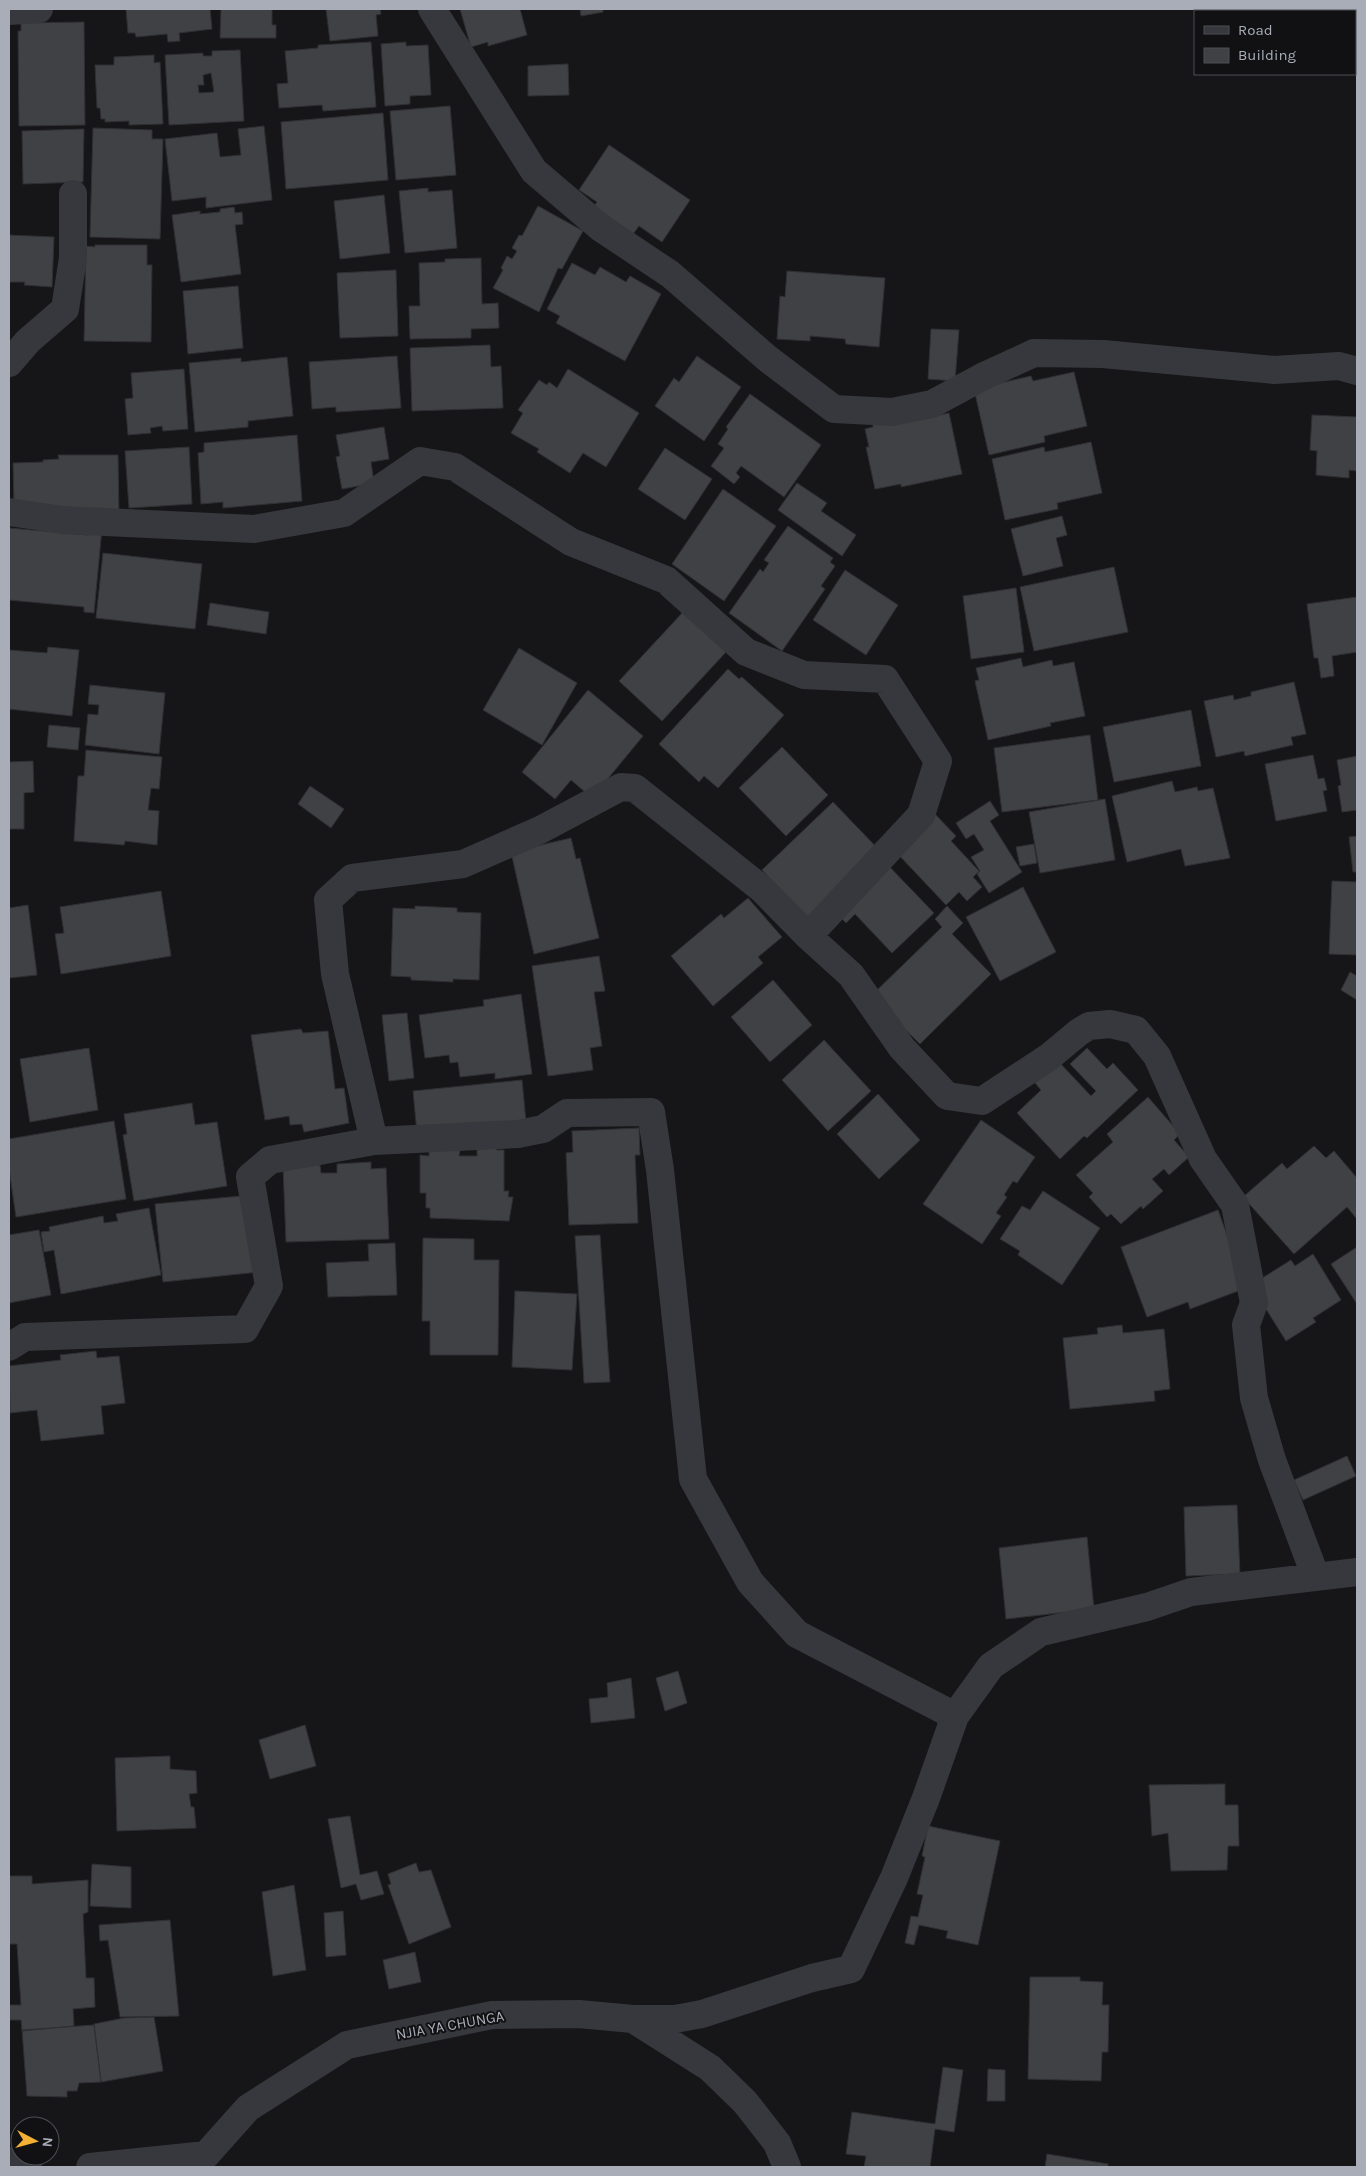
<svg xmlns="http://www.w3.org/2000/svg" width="1366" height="2176" viewBox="0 0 1366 2176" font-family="Karla,sans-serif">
	<rect width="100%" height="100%" fill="#161618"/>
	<path fill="#404145" stroke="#303034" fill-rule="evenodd" d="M126,9H210L212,29L179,33L180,41L168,42L167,34L136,37L135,33H128Z
		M221,9H272V25H276V38H220Z
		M326,9H380L381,14L376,15L378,36L330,41Z
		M460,9H520L527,35L488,46V42L471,47Z
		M580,9H603V12L581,16Z
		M84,22L85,125L19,126L18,31H21V23Z
		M371,42L376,107L323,111L322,105L279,108L277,84L288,83L285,51L318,48V45Z
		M406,42V46L428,45L431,95L410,96V104L385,106L381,44Z
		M240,50L244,121L169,125L165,55L203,53V56H212V51ZM211,73L214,92L199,93L198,85H204L203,75Z
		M154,55V63L160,62L163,124L129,125V121L105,122V119H101L100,108H97L95,65H114V57Z
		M568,64L569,95L528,96V66Z
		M450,106L456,175L396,180L390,111Z
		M383,113L388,180L286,189L281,122Z
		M264,126L272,200L206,208V197L172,201L165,139L217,133L220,157L241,155L238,129Z
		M93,128L152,130V139H163L160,239L90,237Z
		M84,129L83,182L23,184L22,131Z
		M609,145L690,200L662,242L639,226L633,234L594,206L597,202L579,190Z
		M428,188V192L452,190L457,248L405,253L399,191Z
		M384,195L390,253L340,259L334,201Z
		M538,206L583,231L562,269L558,268L539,312L493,288L503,270L501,268L507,256L512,259L517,251L512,248L519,235L522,236Z
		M234,207L235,213L242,212L243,224L235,225L241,274L181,282L172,215L200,211V214L220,212V209Z
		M9,235L54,237L52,287L24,285L25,282H10L9,287Z
		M95,245H147V265H152L151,342L84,341L86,246L95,247Z
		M481,258L482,304L498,303L499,328L471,329V338L410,339L409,306H420L419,263L445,262V259Z
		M572,263L595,275L600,267L626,282L630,276L661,294L625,361L556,323L560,316L547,309Z
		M396,270L398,336L340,338L337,273Z
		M787,271L885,278L879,347L846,344L845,339L810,336V341L777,339L780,296L785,297Z
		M238,286L243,348L188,354L183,291Z
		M931,329L959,330L955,381L928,379Z
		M490,345L491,367L501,366L503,408L412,411L410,348Z
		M397,356L401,408L336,412V407L312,409L309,362Z
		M697,356L741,387L704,441L655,406L674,378L679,382Z
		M287,357L293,416L248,421V427L195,432L189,363L241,358V362Z
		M184,369L188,429L163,431L162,426L150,428L151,433L128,435L125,399L133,398L131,373Z
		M568,369L639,413L606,467L583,453L570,473L537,452L539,449L511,433L523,413L518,410L539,380L547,385L549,382L557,388Z
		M1074,372L1087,426L1044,436L1045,442L989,455L974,389L1031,376L1033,381Z
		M750,394L821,445L784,497L741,466L736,473L740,477L734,484L711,466L724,448L718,444L728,429L726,427Z
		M949,413L962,474L901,487V484L875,489L866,447H869L865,429L873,427V424L930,417Z
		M1312,415L1357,417V471L1349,470V478L1316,475L1317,451L1310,450Z
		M384,427L389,459L371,462L374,483L342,489L336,457L340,456L336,435Z
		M297,435L302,501L223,508V502L201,504L198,453L204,452V443Z
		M1091,442L1102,493L1057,503L1058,509L1005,520L992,459L1044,447L1045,452Z
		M189,447L192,504L129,508L125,451Z
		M665,448L712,479L685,520L638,489Z
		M58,455H118L119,514L14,504L13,463L43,462V460L59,459Z
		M797,483L827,503L821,511L856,535L842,556L778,510Z
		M723,489L776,526L724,601L672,564Z
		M1062,516L1067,535L1056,538L1063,566L1023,576L1011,529Z
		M788,526L833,558L830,562L835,566L821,586L825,589L782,651L729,613L760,569L763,572L769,563L764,560Z
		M9,528L88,535V528H102L94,613L84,612V607L9,600Z
		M103,553L202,564L195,629L96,618Z
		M1114,567L1128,632L1034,651L1020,587Z
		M845,570L898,605L866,655L813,620Z
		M1016,588L1024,652L971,659L963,596Z
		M1357,597V652L1332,656L1334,676L1321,678L1318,658H1314L1307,604Z
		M210,603L269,612L266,634L207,625Z
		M684,611L727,651L662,721L619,681Z
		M48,647L79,650L72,716L9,709V650L47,653Z
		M519,648L577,683L542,745L483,710Z
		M1021,658L1023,667L1052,660L1053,666L1074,662L1085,716L1050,723L1051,726L988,740L975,681L979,680L976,668Z
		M728,669L739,679L742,677L784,715L718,788L704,776L699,782L659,744Z
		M1294,682L1306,734L1291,737L1293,745L1245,756L1244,751L1216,757L1204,701L1233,695L1234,700L1251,696V692Z
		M90,685L165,693L159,754L85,745L88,714L98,715L99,705L88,704Z
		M588,690L643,736L592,798L571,780L555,799L522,772Z
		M1191,710L1201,766L1114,782L1103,727Z
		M49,725L80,728L78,750L47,747Z
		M1090,735L1098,800L1002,812L994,748Z
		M782,747L828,795L786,836L739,788Z
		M86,750L162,757L159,789L151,788L148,810L159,811L157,845L125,841L124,845L74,841L78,776H84Z
		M1313,755L1318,779L1324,778L1327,790L1323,791L1327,811L1276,821L1265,764Z
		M1357,756V810L1342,812L1338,786L1341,785L1337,760Z
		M33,761L34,792L24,793V829H9V762Z
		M1172,781L1175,792L1197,787L1198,791L1213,788L1230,858L1185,866L1181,849L1127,862L1112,796Z
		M310,786L344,809L331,828L298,804Z
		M1105,799L1115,860L1040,873L1029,812Z
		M990,801L999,815L990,821L1022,872L989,893L977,874L980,871L971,857L984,850L974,834L966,839L956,823Z
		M833,802L881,852L809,920L762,870Z
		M934,813L956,836L951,841L979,871L973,877L982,887L967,901L959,892L946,905L895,851Z
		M1357,836V872H1353L1349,837Z
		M571,838L576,859L580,858L599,938L534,954L511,852Z
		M1034,844L1037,863L1020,866L1016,847Z
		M884,861L934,913L892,953L855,914L846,923L834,910Z
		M1332,881L1357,882V955L1329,954Z
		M1023,887L1056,952L1000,981L966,917Z
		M161,891L171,956L61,974L55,934L64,933L60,907Z
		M748,898L782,937L758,957L763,963L713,1006L671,956L721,914L724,918Z
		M28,905L37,975L9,978V908Z
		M415,906L457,908V912L481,913L479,980L453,979V982L411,980V977L391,976L393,908L415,909Z
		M947,906L963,923L952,934L991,974L920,1044L871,996L942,927L935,919Z
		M599,956L605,991L594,992L602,1046L590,1048L593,1070L548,1076L532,966Z
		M1350,972L1357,976V1000L1341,990Z
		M773,980L812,1025L770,1062L731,1017Z
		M521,994L532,1074L495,1079V1073L460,1077L458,1062L450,1063L449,1055L425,1058L419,1015L484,1006L483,1000Z
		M407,1013L414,1078L389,1081L382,1015Z
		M301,1029L303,1033L328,1031L335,1089L344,1088L349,1123L304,1132L302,1124L290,1125L289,1116L265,1120L251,1035Z
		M824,1040L871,1091L828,1131L782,1080Z
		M89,1048L98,1110L30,1122L20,1059Z
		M1087,1048L1107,1069L1113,1063L1138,1090L1087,1138L1084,1136L1060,1159L1017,1113L1041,1090L1035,1083L1058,1061L1091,1096L1096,1091L1070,1064Z
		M522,1080L526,1122L417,1133L413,1091Z
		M878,1094L920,1140L879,1179L837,1134Z
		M1148,1097L1180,1134L1174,1140L1189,1157L1169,1175L1164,1169L1152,1179L1163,1191L1143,1209L1141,1206L1121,1224L1111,1214L1107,1217L1089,1197L1093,1193L1076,1175L1113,1142L1107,1134Z
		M192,1103L195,1125L217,1122L227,1186L134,1201L123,1135L127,1134L124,1114Z
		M981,1120L1035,1157L1017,1183L1013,1181L1004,1195L1007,1197L996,1213L1001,1216L982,1244L923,1204Z
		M114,1121L126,1199L16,1217L9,1169V1139Z
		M639,1128L640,1155H635L638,1223L569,1225L566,1153L573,1152L572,1131Z
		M497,1146L496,1150H504V1191H509L508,1197H513L509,1221L430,1218V1208H426V1193H420V1155L429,1156V1149L460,1150L459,1156H477V1150Z
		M1314,1146L1326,1158L1334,1151L1357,1178V1219L1347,1207L1294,1254L1243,1197L1282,1163L1287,1169Z
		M371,1162V1169L386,1168L389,1239L286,1242L283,1166L320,1165L321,1173H337V1164Z
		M1043,1191L1100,1228L1062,1285L1018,1255L1020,1251L1000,1239L1022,1206L1030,1210Z
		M252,1195L259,1272L163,1282L155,1204Z
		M149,1208L161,1275L61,1294L54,1250L44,1252L41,1232L50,1231L49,1227L103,1216L104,1223L118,1221L116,1214Z
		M1218,1210L1246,1288L1190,1309L1188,1302L1147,1317L1121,1247Z
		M39,1230L51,1295L9,1303V1235Z
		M600,1235L610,1382L584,1383L575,1236Z
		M423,1238L474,1239V1260H499L498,1355H430V1321H422Z
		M395,1243L397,1295L328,1297L326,1263L369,1261L368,1244Z
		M1357,1247V1304L1331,1264Z
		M1313,1254L1341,1300L1313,1318L1316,1322L1286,1341L1251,1285L1291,1260L1295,1266Z
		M515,1291L577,1294L572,1370L512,1367Z
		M1122,1325L1123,1333L1164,1329L1170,1389L1154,1391L1155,1401L1070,1409L1063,1338L1098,1334L1097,1328Z
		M96,1351L97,1358L119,1356L125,1403L101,1406L104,1434L41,1441L37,1410L10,1413L9,1366L61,1360L60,1355Z
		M1347,1456L1356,1476L1303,1500L1294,1480Z
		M1237,1505L1240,1574L1186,1576L1184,1507Z
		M1087,1537L1094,1609L1006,1619L999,1548Z
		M678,1671L687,1703L665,1711L656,1678Z
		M631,1678L635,1718L591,1723L589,1699L608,1697L607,1683Z
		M305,1725L316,1766L270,1779L259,1740Z
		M170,1756V1769L196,1771L197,1793L189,1794L191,1807H194L196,1828L117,1831L115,1758Z
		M1225,1784V1805H1238L1239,1846H1228L1227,1870L1171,1871L1168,1833L1152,1836L1149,1785Z
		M350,1816L360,1875L377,1871L384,1894L361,1900L356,1884L341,1888L328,1819Z
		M928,1826L1000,1841L978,1945L946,1938L948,1931L919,1925L914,1945L905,1943L911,1916L918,1917L923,1895L917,1894L925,1857L922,1856Z
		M416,1863L419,1872L431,1870L451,1927L409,1944L388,1885L391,1884L388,1874Z
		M92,1864L131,1867V1908L90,1906Z
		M9,1876H32V1884L88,1880V1912L83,1914L86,1978H94L95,2007L73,2009L74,2026L22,2031L21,2020H9V2005H21L17,1944H9Z
		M294,1885L306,1970L273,1976L262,1892Z
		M343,1911L346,1955L326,1957L324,1913Z
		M170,1920L179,2016L120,2017L108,1940L100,1941L99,1925Z
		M415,1952L421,1982L389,1989L383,1960Z
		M1030,1977H1080V1981L1103,1982L1102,2005H1109L1108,2052H1102L1101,2081L1028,2079Z
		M154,2017L163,2071L101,2082L94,2024L124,2018Z
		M94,2025L101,2082L79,2083L77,2091H67V2097L27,2096L22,2030Z
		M943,2067L963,2070L954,2132L935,2129L930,2167H864L866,2156L846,2154L852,2112L935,2124Z
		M988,2069L1005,2070V2101H987Z
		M1047,2154L1108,2164V2167H1045Z"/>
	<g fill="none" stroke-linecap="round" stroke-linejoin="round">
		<path stroke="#37383d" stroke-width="28" d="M432,9L534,171L601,228L670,274L768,359L834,409L892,412L932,404L982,377L1034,353L1103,354L1274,370L1339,366L1357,371
			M9,11L39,9
			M9,363L28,341L65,309L73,258V194
			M9,512L63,520L254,529L344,513L420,461L455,467L571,542L666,580L746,652L804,675L885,679L938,761L921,815L808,936
			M374,1141L335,974L328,900L352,878L463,864L540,830L621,787L635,788L762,889L808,936L851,975L902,1048L947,1096L982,1101L1049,1057L1079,1032L1089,1026L1110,1024L1136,1030L1157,1056L1203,1159L1235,1205L1254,1303L1246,1325L1254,1398L1272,1460L1315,1575
			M9,1347L25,1337L245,1329L269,1286L250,1177L270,1160L374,1141L518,1134L543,1129L567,1113L651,1112L660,1170L693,1479L750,1582L797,1634L955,1716
			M633,2019H675L702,2014L812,1978L851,1969L894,1878L926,1798L955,1716L991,1666L1041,1632L1147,1607L1191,1592L1357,1572
			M9,2161L28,2167
			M90,2167L206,2155L248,2108L347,2045L492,2015L579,2014L633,2019L710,2068L745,2102L777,2143L787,2167"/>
	</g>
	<g text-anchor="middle" stroke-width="4" stroke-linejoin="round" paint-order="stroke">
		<g font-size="15" fill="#a8adb8" stroke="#111113">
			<text transform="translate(450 2025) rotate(-10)" y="5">NJIA YA CHUNGA</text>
		</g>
	</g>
	<rect width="1366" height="2176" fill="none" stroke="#a8adb8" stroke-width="20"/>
	<rect x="1194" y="10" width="162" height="65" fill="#111113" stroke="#4d4f55"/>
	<rect x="1204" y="26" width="25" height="8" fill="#37383d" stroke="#4d4f55"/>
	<text x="1238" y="35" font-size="15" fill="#a8adb8">Road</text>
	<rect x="1204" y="48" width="25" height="15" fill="#404145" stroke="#4d4f55"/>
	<text x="1238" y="60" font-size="15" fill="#a8adb8">Building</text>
	<g transform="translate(35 2141) rotate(96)"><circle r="24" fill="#111113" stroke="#4d4f55"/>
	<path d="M0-4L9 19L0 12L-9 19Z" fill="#f2b134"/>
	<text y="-8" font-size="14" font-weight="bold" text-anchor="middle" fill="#a8adb8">N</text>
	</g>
</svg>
